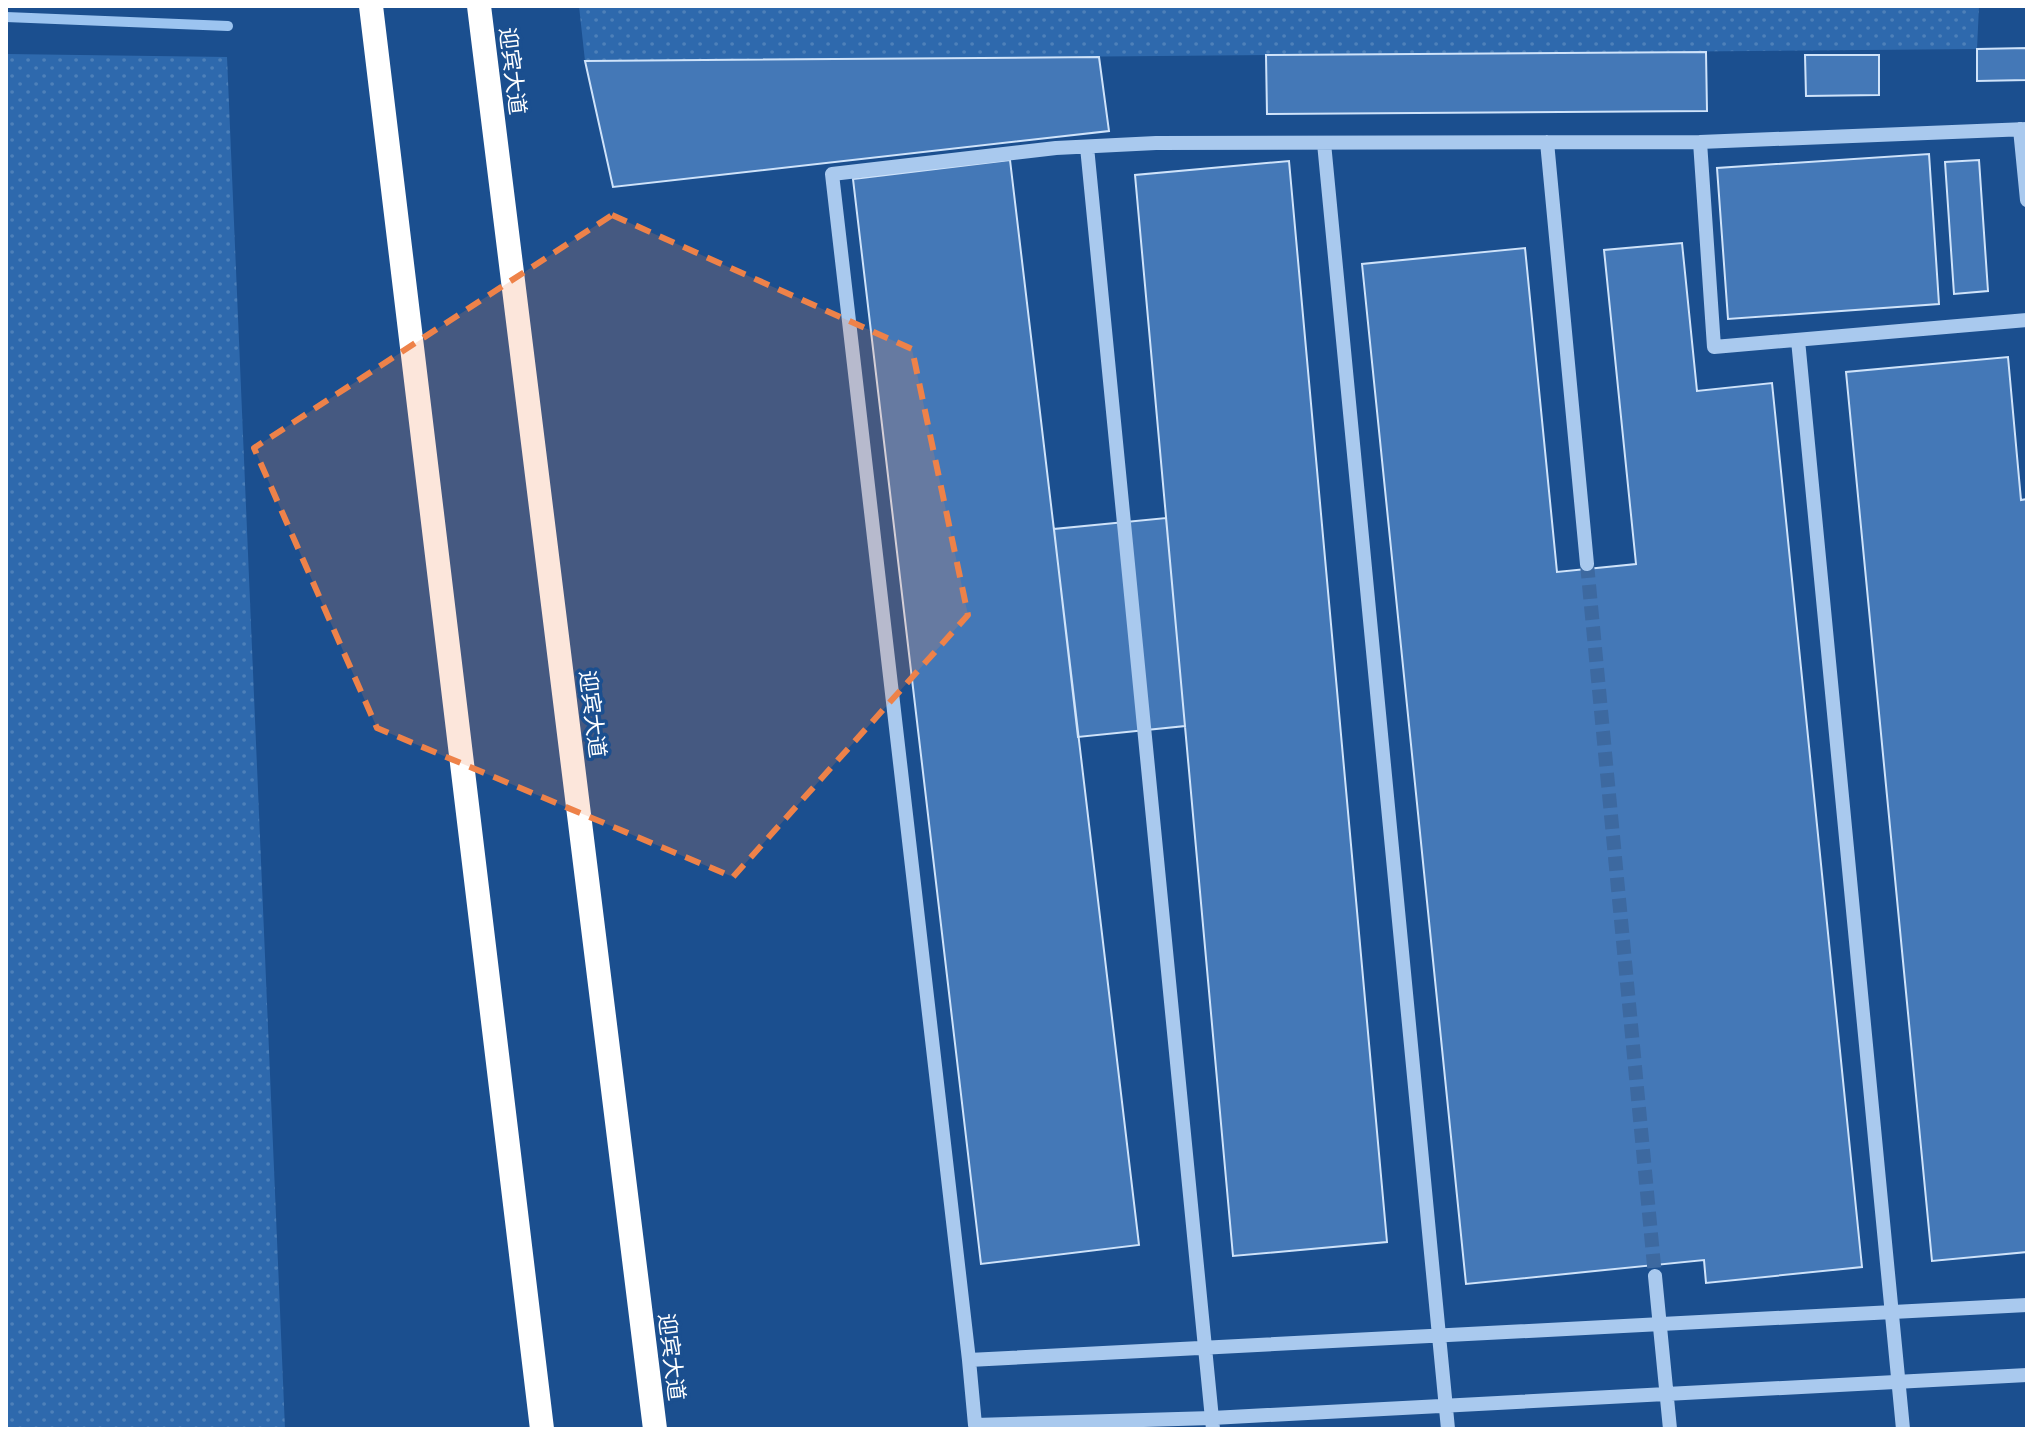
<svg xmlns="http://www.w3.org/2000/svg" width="2033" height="1435" viewBox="0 0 2033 1435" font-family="'Archivo Narrow','Noto Sans SC',sans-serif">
	<defs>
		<pattern id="grass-dots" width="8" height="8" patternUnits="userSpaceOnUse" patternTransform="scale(2)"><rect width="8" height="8" fill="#2e69ad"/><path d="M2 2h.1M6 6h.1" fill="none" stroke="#4d80b9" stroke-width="1.8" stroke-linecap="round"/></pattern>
	</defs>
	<rect width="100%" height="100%" fill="#1b4f8f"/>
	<path fill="url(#grass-dots)" d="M579,6H1979L1977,49L585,61Z
		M6,54L227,57L285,1429H6Z"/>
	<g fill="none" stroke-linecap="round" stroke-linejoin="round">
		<path stroke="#9cc4f0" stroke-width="10" d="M6,17L228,26"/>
	</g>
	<path fill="#4478b7" stroke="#cfe3fa" stroke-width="2" d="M2027,48V80L1977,81V49Z
		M1706,52L1707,111L1267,114L1266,55Z
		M1805,55H1879V95L1806,96Z
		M1099,57L1109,131L613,187L585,61Z
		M1929,154L1939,304L1728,319L1717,168Z
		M1010,160L1139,1245L981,1264L853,179Z
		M1979,160L1988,291L1954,294L1945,162Z
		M1289,161L1387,1242L1233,1256L1135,175Z
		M1682,243L1697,391L1772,383L1862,1267L1706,1283L1704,1260L1466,1284L1362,264L1525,248L1557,572L1636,564L1604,250Z
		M2008,357L2021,500L2027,499V1252L1932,1261L1846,372Z
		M1166,518L1185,726L1078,737L1054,529Z"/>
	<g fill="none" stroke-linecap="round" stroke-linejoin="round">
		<path stroke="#3d69a0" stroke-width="14" stroke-dasharray="14 7" stroke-linecap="butt" d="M1587,564L1655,1276"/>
		<path stroke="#a9c9ee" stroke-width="14" d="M2020,129L2027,200
			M1547,142L1587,564
			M1700,142L1714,347L2027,320
			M1324,143L1448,1429
			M1087,147L1213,1429
			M1798,340L1903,1429
			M1655,1276L1670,1429
			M2027,1305L969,1360L975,1425L1212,1418L2027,1375
			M969,1360L832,174L1056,148L1156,143L1700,142L2027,129"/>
		<path stroke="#fff" stroke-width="24" d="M371,6L542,1429
			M479,6L655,1429"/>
	</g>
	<path fill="#ee8249" fill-opacity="0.2" stroke="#ee8249" stroke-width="6" stroke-dasharray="16 10" stroke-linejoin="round" d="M612,215L912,349L968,615L733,877L377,728L254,448Z"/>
	<g text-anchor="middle" stroke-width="7" stroke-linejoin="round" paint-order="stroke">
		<g font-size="22" fill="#fff" stroke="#1b4f8f">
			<text transform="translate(513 71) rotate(83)" y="8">迎宾大道</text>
			<text transform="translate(593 714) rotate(83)" y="8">迎宾大道</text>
			<text transform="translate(672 1357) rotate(83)" y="8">迎宾大道</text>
		</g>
	</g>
	<rect width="2033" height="1435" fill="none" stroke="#ffffff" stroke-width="16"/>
</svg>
